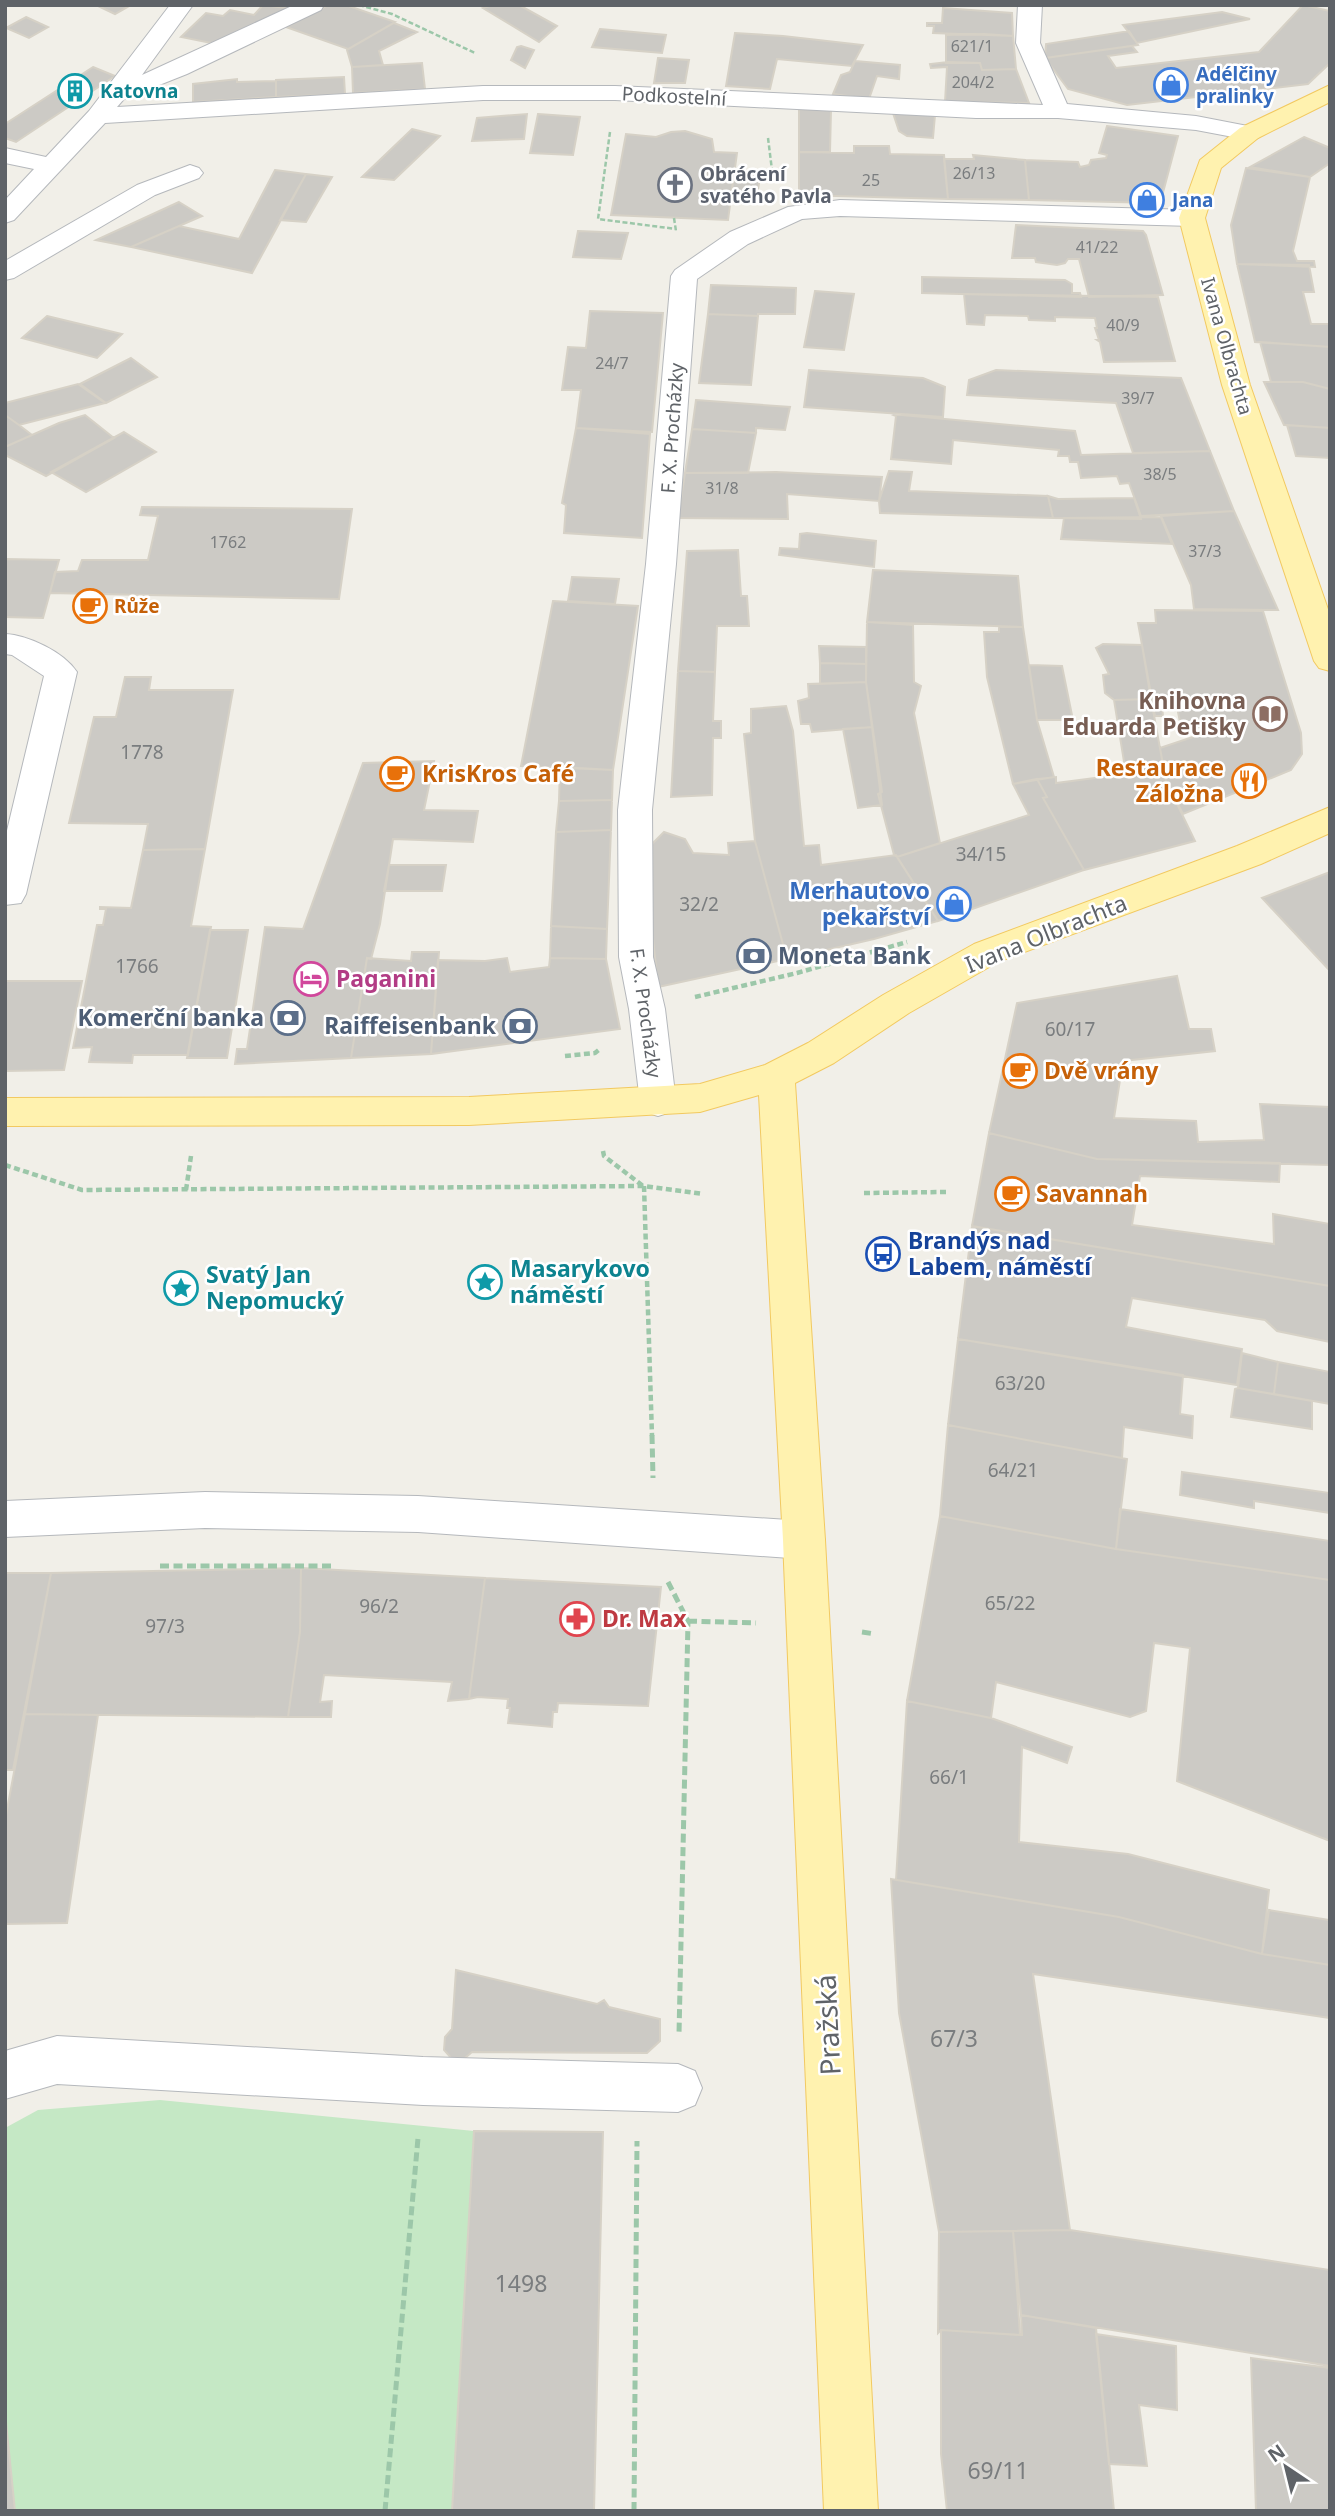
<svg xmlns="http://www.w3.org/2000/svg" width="1335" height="2516" viewBox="0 0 1335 2516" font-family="'Noto Sans',sans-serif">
	<rect width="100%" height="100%" fill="#f1efe8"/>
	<path fill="#c5e8c5" d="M160,2100L474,2131L456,2511H15L5,2412V2128L38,2110Z"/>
	<path fill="#cccac5" stroke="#d6d1c6" stroke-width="2" d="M96,5H131L115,14Z
		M263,5L286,8L297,5L216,44L181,37L206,13L223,16L230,10L254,15Z
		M328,5H346L395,22L348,49L286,27Z
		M519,5L557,26L539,42L483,8L493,5Z
		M1303,5L1330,11V63L1308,84L1127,105L1068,89L1045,58L1132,46L1137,52L1108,56L1116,68L1259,52Z
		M943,8L1012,13L1013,36L933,33L934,26H927V23H942Z
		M1222,12L1250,19L1137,43L1123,25Z
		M26,17L48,27L29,38L6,28Z
		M394,23L417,32L379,51L383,65L352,67L347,50Z
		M600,29L666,35L662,53L592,47Z
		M1129,31L1138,45L1045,58L1046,44Z
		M735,33L783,36L863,45L852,66L777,59L770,89L726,86Z
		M984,34L1013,36L1016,69L982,70L980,63H946V35Z
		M521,46L534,50L525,68L511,60L517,47Z
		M658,58L689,60L685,83H654Z
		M855,61L900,65L899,79L877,76L869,99L833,94L841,75L850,72Z
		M948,62L980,63L982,70L1016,69L1029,103L945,102L947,67L931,68L930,64Z
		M422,63L425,89L353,93L352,67Z
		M93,67L115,76L16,142L5,138V124Z
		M344,77L345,94L276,97V80Z
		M237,79V82L276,81V97L193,102V84Z
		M799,109L831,110L830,152H799Z
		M893,113L935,115L933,138L907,136L899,131Z
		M527,114L524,139L472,141L477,118Z
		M538,114L580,117L573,155L530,153Z
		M1107,126L1178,136L1161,200L1156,203L1029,200L1025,160L1078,162L1080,167L1089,165L1091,160L1106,158L1107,155L1099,153Z
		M412,129L440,136L394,180L362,177Z
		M685,131L712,139L714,152L737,153L728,220L611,215L626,134L656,137L671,132Z
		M1304,137L1330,148V163L1310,177L1250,167Z
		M854,146H889L890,154L944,155L948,199L799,195V152L854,153Z
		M973,155L1025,160L1029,200L948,199L944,159H974Z
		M1246,168L1310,177L1293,251L1297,261H1314L1315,267L1237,264L1231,225Z
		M275,170L306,174L252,273L131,247L179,226L239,239Z
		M306,174L332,177L306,222L280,220Z
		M734,175L760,177L757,196L731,195Z
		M179,202L202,216L131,247L96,240Z
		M1016,225L1143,231L1146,235L1163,295L1089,297L1079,259H1068L1065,263L1057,265L1036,262L1035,258H1012Z
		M578,231L628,233L621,259L573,257Z
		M1237,264L1309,265L1314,292H1303L1311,324H1330V347L1255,342Z
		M922,277L1065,280L1072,284V293H1080L1081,297L922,293Z
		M711,285L796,288L795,314H758V316L708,314Z
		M815,291L854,294L844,350L804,347Z
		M964,294L1158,297L1175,361L1104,362L1100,342L1097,340H1099L1095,328H1097L1095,318L1055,317V321L1029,320L1028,316L985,315L984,325L967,324Z
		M590,311L663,313L652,432L576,428L581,390H562L568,347L586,348Z
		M708,314L758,316L751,385L699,383Z
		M47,316L122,334L97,358L22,338Z
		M1260,342L1330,347V389L1303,382H1271Z
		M131,358L157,377L106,403L80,384Z
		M809,370L923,378L945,387L943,417L804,407Z
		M996,370L1181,378L1210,451L1133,453L1116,403L967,395L969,380Z
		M1264,382H1303L1330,389V428L1284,425Z
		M78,384L105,403L19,425L5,415V403Z
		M696,400L790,407L785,430L756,428V433L692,429Z
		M891,414L1075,431L1081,455L1210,451L1234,511L1141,516L1129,483L1120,484L1117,476L1081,478L1078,462H1070L1069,456H1058L1059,450L953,440L951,464L891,459L896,416Z
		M5,415L19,425L32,435L5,447Z
		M85,415L114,438L46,476L5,455V447L59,423Z
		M1287,425L1330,428V458L1296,456Z
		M576,428L650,434L642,538L564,533L566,505L562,503Z
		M692,429L756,433L748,473H685Z
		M124,432L156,452L86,492L51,472Z
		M889,471L912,472L909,491L1048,496L1053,518L880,513L879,501Z
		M776,472L882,477L879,501L787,494L788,519L678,518L685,473Z
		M1048,496L1058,499L1134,498L1141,519L1053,518Z
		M142,507L352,509L339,599L50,593L55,572L78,571L82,560H148L158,516L140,515Z
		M1234,511L1278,610L1194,609L1191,585L1161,516Z
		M1161,517L1172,544L1061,539L1064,518Z
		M807,533L876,541L874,567L779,555L780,548L799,549L800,534Z
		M738,550L741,596H747L749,626H717L715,672L678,671L687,551Z
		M5,559L59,560L43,618L5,617Z
		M873,570L1018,576L1023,627L867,622Z
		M572,577L619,579L615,604L568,601Z
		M553,601L638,606L613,770L521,766Z
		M1155,610L1263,611L1301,733L1302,754L1291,770L1183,814L1166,781L1160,748L1208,732L1212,727H1181L1177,707L1162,706L1163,716H1155L1138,623H1156Z
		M867,622L913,625L914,682L921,686L914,713L940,843L897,857L894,855L878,794L882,792L866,682Z
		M999,627H1023L1037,720L1054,777L1013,784L987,677L984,632H999Z
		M1103,644L1142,645L1151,699L1114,700L1105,693L1103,675L1109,674L1096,648Z
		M819,646L866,647V664L820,663Z
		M820,663L866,664V682L820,684Z
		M1029,665L1062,666L1073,720H1037Z
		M678,671L715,672L713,721H721V738H713L712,795L671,797Z
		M125,677H151L149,690H233L205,849L143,850L148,824L69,823L94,717H116Z
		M866,682L872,727L812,732L810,724H801L798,701L809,698L808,684Z
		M1151,699L1166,781L1195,841L1084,870L1043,798L1047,797L1037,779L1056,777V783L1126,774L1114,700Z
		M786,706L793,731L804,846L819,845L821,865L896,855L938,921L874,939L787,959L755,841L744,734L751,733V709Z
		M872,727L882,805L858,808L843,729Z
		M434,761L424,810L478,811L473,842L393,839L380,924L371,959L367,958L351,1058L235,1064L237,1049H247L265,927L303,929L363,763Z
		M560,767L613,770L612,800L559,801Z
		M1037,779L1047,797L1043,798L1084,870L938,921L897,857L1029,815L1013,784Z
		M612,800L611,830L556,832L559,801Z
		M611,830L607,929L551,926L556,832Z
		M664,832L685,839L693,853L729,855L728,843L755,841L787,959L658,987L648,889L650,846Z
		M205,849L191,926L211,927L188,1055H133L132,1063L89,1062L92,1047L73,1048L97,925H103L106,909H100V907L131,908L143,850Z
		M389,865H446L442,891H384Z
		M1330,872V971L1262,898Z
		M551,926L607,929L606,959L550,958Z
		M210,930H248L227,1058H187Z
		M412,952H439L431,1054L351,1058L367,958L411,961Z
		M507,958L510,972L549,967L550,958L606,959L620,1029L431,1054L438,960L485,961Z
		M1177,976L1189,1029H1211L1215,1051L1123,1061L1114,1118L1196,1121L1198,1142L1264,1140L1260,1104L1330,1107V1165L1097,1159L989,1133L1017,1003Z
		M5,981H82L64,1070L5,1071Z
		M989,1133L1097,1159L1280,1163L1279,1182L1140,1176L1132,1225L1274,1244L1273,1214L1330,1224V1286L972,1226Z
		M972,1226L1330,1286V1342L1277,1331L1265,1320L1132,1298L1126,1327L1242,1349L1237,1385L958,1339Z
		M958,1339L1183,1375L1180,1414L1193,1416L1192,1438L1124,1427L1122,1458L948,1425Z
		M1242,1353L1278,1362L1274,1394L1238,1388Z
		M1278,1362L1330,1372V1404L1274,1394Z
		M1238,1388L1312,1401V1429L1231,1417L1235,1389Z
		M948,1425L1127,1459L1116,1549L940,1516Z
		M1182,1472L1330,1493V1513L1254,1501V1508L1180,1495Z
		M1120,1509L1330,1541V1580L1116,1549Z
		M940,1516L1116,1549L1330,1580V1841L1177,1781L1190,1648L1154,1643L1146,1711L1130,1717L996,1682L991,1718L907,1701Z
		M301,1568L485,1578L469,1699L448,1701L452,1682L324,1675L320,1702L332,1701L331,1717H288L300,1632Z
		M301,1568L300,1632L288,1717L25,1714L51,1573Z
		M5,1573H51L13,1770H5Z
		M485,1578L661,1587L648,1706L558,1703L557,1712H553L552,1727L508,1723L510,1708H507L508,1699L478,1697L469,1699Z
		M907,1701L991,1718L1072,1747L1067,1763L1022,1747L1019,1842L1128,1854L1269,1890L1262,1954L1119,1917L896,1880Z
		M25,1714L98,1715L67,1923L5,1924V1820Z
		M891,1879L1119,1917L1262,1954L1330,1965V2018L1033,1974L1070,2230L939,2232L899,2013Z
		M1330,1887V1965L1262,1954L1269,1910L1329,1920Z
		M456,1970L597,2004L604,2000L609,2007L660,2019V2041L647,2053L472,2052L465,2058L452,2059L444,2050L445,2037L452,2029Z
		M474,2131L603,2132L594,2511H452Z
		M1070,2230L1330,2270V2366L1021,2315L1013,2231Z
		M1013,2231L1020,2335L941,2330L938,2333L939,2232Z
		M1021,2315L1096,2328L1114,2511H947L941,2454V2330L1022,2335Z
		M1096,2334L1176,2346L1177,2410L1139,2405L1147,2466L1109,2464Z
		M1251,2358L1330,2368V2511H1256Z
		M5,2412L15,2511H5Z"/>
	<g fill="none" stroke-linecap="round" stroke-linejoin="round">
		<g stroke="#b5b8bc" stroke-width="2">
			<path id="minor" d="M170,5H193L142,75L294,5H324L321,10L187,74L124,99L117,107L483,86H615L1043,105L1016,43L1018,5H1042L1040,43L1067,104L1196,116L1258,128L1261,133L1258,138L1249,140L1196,130L1058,118H976L615,100H483L105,123L14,220L5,223V200L34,169L5,163V148L46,157L89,111Z
				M190,165L199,168L203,173L199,178L155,195L14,278L5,280V261L137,185Z
				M840,200L1192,210L1201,213L1205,218L1201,223L1192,226L840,216L802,219L748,244L697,279L676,564L652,810L653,957L665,1009L676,1102L671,1112L658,1116L645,1112L640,1102L629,1009L619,957L618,810L646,564L671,276L675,270L730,232L788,207Z
				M5,634C28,635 64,652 77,672L26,894L21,903L5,905V839L44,676L12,655L5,654Z
				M205,1492L418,1496L804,1521L819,1527L825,1540L819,1553L804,1559L418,1532L205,1528L5,1537V1501Z
				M57,2036L423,2057L678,2064L695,2071L702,2088L695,2105L678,2112L423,2105L57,2084L5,2099V2051Z"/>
		</g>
		<g stroke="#f2c960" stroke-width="2">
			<path id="major" d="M1330,85V102L1258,138L1221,168L1205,218L1250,385L1330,615V671L1319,668L1314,661L1222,385L1179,218L1200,160L1240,128Z
				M1330,807V833L1261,864L998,962L909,1013L834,1063L795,1083L825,1540L878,2511H824L783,1540L759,1095L700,1112L469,1125L5,1126V1098L469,1097L700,1084L765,1065L808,1043L883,995L974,944L1237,846Z"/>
		</g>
		<path stroke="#9cc7a9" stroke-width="2.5" stroke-dasharray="5 2.5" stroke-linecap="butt" d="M359,5L392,14L475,53
			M610,132L598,219L676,229
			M768,138L773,178
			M674,218L676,231"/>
		<path stroke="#9cc7a9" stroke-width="4.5" stroke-dasharray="6 3.5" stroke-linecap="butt" d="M695,997L797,973L907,942
			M565,1056L595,1053L600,1049
			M603,1151L604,1156L643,1186
			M5,1165L82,1190L644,1186L703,1194
			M644,1186L652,1436
			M186,1190L191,1156
			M864,1193L946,1192"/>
		<path stroke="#9cc7a9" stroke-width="5" stroke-dasharray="9 4.5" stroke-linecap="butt" d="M652,1435L653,1478
			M160,1566H333
			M668,1582L688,1621L679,2034
			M688,1621L756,1623
			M862,1632L875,1634
			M385,2511L418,2138
			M634,2511L637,2141"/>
		<use href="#minor" fill="#fff" fill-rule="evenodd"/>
		<use href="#major" fill="#fff2af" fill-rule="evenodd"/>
	</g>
	<defs>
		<g id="shop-ring" transform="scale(1.75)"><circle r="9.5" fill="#fff" stroke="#3f7fe0" stroke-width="1.5"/><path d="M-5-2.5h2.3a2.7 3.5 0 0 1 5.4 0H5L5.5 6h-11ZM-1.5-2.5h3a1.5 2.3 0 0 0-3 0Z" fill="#3f7fe0"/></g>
		<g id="building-ring" transform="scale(1.75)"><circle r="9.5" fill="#fff" stroke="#0f9aa8" stroke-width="1.5"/><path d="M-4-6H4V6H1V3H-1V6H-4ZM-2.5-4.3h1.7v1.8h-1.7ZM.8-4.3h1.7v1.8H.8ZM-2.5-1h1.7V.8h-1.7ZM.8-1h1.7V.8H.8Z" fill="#0f9aa8"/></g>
		<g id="church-ring" transform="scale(1.75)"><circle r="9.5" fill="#fff" stroke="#6b7280" stroke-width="1.5"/><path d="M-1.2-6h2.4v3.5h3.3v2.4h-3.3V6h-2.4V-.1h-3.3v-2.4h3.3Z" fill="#6b7280"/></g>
		<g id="cafe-ring" transform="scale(1.75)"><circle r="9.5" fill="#fff" stroke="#e8710a" stroke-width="1.5"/><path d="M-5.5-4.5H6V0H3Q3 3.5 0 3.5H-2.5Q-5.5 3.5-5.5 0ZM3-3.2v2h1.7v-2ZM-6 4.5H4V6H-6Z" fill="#e8710a"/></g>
		<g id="library-ring" transform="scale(1.75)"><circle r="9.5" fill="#fff" stroke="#8d6e63" stroke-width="1.5"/><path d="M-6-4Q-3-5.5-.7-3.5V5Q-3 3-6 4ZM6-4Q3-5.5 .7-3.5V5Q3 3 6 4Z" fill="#8d6e63"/></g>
		<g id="restaurant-ring" transform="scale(1.75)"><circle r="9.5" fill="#fff" stroke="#e8710a" stroke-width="1.5"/><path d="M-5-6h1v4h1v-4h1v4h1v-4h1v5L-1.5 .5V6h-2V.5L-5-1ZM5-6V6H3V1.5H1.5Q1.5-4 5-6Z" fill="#e8710a"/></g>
		<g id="bank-ring" transform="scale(1.75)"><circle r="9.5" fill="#fff" stroke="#5c6f8a" stroke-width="1.5"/><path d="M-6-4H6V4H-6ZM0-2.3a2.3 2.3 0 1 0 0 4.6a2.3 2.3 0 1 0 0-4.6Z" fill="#5c6f8a"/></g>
		<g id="hotel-ring" transform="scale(1.75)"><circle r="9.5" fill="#fff" stroke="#d1479c" stroke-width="1.5"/><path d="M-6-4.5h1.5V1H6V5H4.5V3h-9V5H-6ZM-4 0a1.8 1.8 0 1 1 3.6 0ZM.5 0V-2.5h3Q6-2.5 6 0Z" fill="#d1479c"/></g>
		<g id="bus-ring" transform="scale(1.75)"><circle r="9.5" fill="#fff" stroke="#1a4fb4" stroke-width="1.5"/><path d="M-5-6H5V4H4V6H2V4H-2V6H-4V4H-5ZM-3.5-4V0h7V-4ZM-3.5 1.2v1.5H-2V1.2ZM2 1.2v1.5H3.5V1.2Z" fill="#1a4fb4"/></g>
		<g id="sight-ring" transform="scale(1.75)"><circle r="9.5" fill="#fff" stroke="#0f9aa8" stroke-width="1.5"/><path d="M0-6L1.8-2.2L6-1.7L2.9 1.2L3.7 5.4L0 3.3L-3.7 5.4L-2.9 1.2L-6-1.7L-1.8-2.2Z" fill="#0f9aa8"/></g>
		<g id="pharmacy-ring" transform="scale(1.75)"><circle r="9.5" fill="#fff" stroke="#e0444e" stroke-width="1.5"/><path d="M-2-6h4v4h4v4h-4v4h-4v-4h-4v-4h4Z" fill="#e0444e"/></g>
	</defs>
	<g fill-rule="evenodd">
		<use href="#shop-ring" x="1171" y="85"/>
		<use href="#building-ring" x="75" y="91"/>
		<use href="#church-ring" x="675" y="185"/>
		<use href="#shop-ring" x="1147" y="200"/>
		<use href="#cafe-ring" x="90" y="606"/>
		<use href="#library-ring" x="1270" y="714"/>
		<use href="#cafe-ring" x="397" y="774"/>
		<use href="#restaurant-ring" x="1249" y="781"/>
		<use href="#shop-ring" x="954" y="904"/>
		<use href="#bank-ring" x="754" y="956"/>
		<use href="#hotel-ring" x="311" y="979"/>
		<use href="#bank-ring" x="288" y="1018"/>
		<use href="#bank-ring" x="520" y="1026"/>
		<use href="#cafe-ring" x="1020" y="1071"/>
		<use href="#cafe-ring" x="1012" y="1194"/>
		<use href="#bus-ring" x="883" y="1254"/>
		<use href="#sight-ring" x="485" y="1282"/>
		<use href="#sight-ring" x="181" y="1288"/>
		<use href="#pharmacy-ring" x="577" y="1619"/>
	</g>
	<g text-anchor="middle" stroke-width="5" stroke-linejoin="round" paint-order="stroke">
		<g font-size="16" fill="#7a7d7f">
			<text x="972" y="52">621/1</text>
			<text x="973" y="88">204/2</text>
			<text x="974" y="179">26/13</text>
			<text x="871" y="186">25</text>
			<text x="1097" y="253">41/22</text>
			<text x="1123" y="331">40/9</text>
			<text x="612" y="369">24/7</text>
			<text x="1138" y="404">39/7</text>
			<text x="1160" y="480">38/5</text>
			<text x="722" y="494">31/8</text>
			<text x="228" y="548">1762</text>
			<text x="1205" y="557">37/3</text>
		</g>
		<g font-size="19" font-weight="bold" fill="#366cbe" stroke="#fff" text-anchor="start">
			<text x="1196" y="81">Adélčiny<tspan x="1196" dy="22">pralinky</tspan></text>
			<text x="1172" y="207">Jana</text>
		</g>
		<g font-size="19" font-weight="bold" fill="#0d838f" stroke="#fff" text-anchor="start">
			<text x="100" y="98">Katovna</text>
		</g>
		<g font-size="19" fill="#5f6368" stroke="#fff">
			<text transform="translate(674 96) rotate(3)" y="7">Podkostelní</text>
			<text transform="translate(1227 346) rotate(74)" y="7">Ivana Olbrachta</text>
			<text transform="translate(672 428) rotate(-86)" y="7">F. X. Procházky</text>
			<text transform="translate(646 1013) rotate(82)" y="7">F. X. Procházky</text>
		</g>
		<g font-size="19" font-weight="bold" fill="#5b616d" stroke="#fff" text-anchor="start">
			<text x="700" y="181">Obrácení<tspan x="700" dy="22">svatého Pavla</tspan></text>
		</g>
		<g font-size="19" font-weight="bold" fill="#c56008" stroke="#fff" text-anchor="start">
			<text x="114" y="613">Růže</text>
		</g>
		<g font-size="19" fill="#7a7d7f">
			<text x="142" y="759">1778</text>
			<text x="981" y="861">34/15</text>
			<text x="699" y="911">32/2</text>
			<text x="137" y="973">1766</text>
			<text x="1070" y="1036">60/17</text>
			<text x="1020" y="1390">63/20</text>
			<text x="1013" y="1477">64/21</text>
			<text x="1010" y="1610">65/22</text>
			<text x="379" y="1613">96/2</text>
			<text x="165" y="1633">97/3</text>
			<text x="949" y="1784">66/1</text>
		</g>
		<g font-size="23" font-weight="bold" fill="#785e54" stroke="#fff" text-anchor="end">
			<text x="1246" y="709">Knihovna<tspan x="1246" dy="26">Eduarda Petišky</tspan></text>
		</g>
		<g font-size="23" font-weight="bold" fill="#c56008" stroke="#fff" text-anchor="start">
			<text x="1224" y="776" text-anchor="end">Restaurace<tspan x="1224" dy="26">Záložna</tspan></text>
			<text x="422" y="782">KrisKros Café</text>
			<text x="1044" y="1079">Dvě vrány</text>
			<text x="1036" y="1202">Savannah</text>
		</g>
		<g font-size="23" font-weight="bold" fill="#366cbe" stroke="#fff" text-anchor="end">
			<text x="930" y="899">Merhautovo<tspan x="930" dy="26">pekařství</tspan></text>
		</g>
		<g font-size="23" fill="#5f6368" stroke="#fff">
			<text transform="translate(1046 934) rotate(-22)" y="8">Ivana Olbrachta</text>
		</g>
		<g font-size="23" font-weight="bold" fill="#4e5e75" stroke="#fff" text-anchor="end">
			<text x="778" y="964" text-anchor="start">Moneta Bank</text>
			<text x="264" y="1026">Komerční banka</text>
			<text x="496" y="1034">Raiffeisenbank</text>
		</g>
		<g font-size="23" font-weight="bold" fill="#b23c85" stroke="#fff" text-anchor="start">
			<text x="336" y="987">Paganini</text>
		</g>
		<g font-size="23" font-weight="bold" fill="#164399" stroke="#fff" text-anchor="start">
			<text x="908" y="1249">Brandýs nad<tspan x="908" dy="26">Labem, náměstí</tspan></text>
		</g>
		<g font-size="23" font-weight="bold" fill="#0d838f" stroke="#fff" text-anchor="start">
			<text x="510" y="1277">Masarykovo<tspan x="510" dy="26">náměstí</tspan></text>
			<text x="206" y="1283">Svatý Jan<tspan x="206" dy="26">Nepomucký</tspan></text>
		</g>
		<g font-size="23" font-weight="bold" fill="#be3a42" stroke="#fff" text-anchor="start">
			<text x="602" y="1627">Dr. Max</text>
		</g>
		<g font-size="23" fill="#7a7d7f">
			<text x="954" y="2047">67/3</text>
			<text x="521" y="2292">1498</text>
			<text x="998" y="2479">69/11</text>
		</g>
		<g font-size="28" fill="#5f6368" stroke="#fff">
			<text transform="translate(828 2025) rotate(-93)" y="10">Pražská</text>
		</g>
	</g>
	<rect width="1335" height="2516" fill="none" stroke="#5f6368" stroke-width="14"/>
	<g transform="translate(1286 2467) rotate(325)" stroke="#ffffff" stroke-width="5" paint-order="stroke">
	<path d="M0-5L12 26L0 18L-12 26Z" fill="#5f6368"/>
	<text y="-10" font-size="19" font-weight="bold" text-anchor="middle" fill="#5f6368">N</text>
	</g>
</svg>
